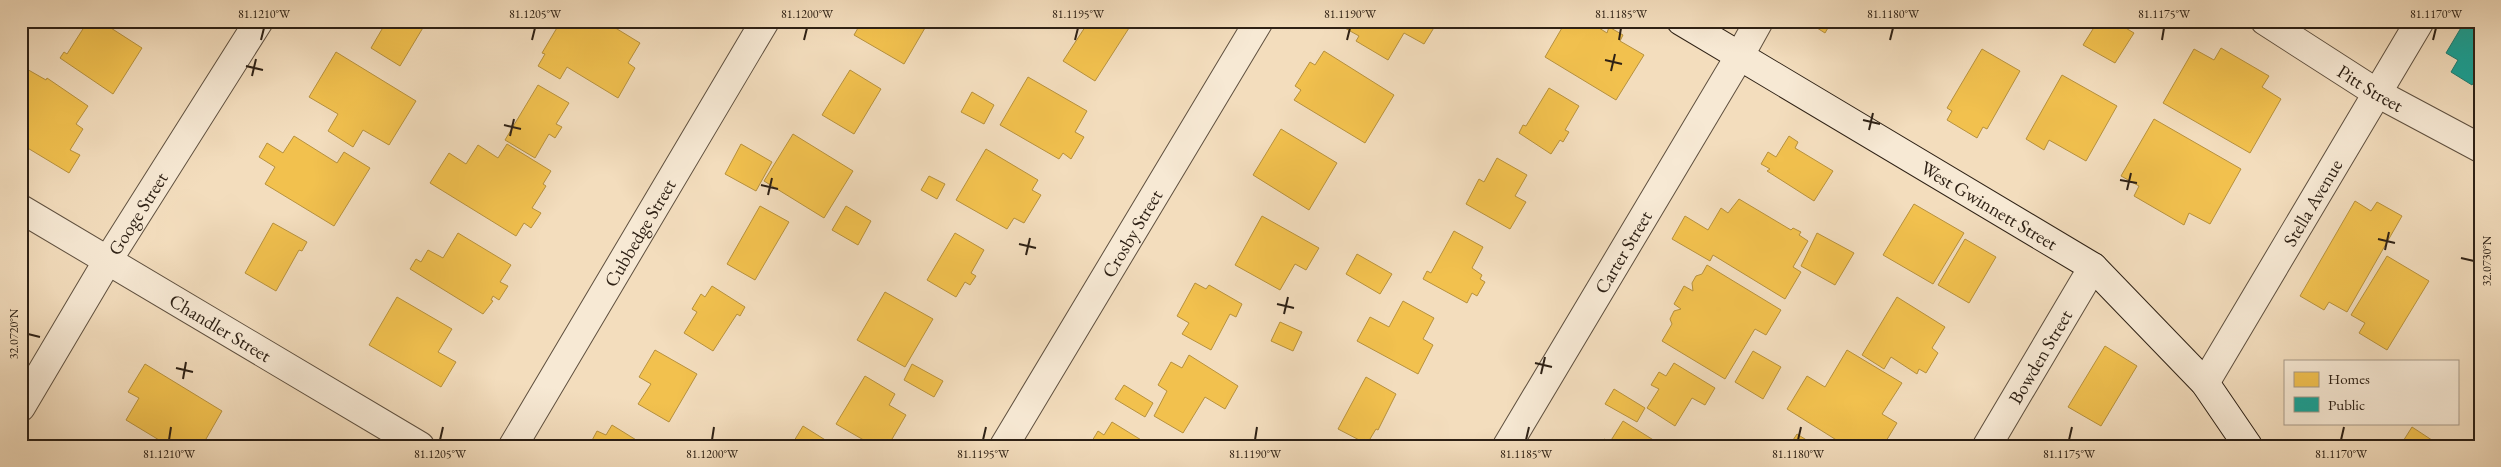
<svg xmlns="http://www.w3.org/2000/svg" width="2501" height="467" viewBox="0 0 2501 467" font-family="'EB Garamond',serif">
	<rect width="100%" height="100%" fill="#f3ddbd"/>
	<filter id="stains"><feTurbulence type="fractalNoise" baseFrequency=".004" numOctaves="4"/><feColorMatrix values="0 0 0 0 .2 0 0 0 0 .09 0 0 0 0 .02 0 0 0 .5 -.17"/></filter>
	<radialGradient id="worn" r=".72"><stop offset=".6" stop-color="#630" stop-opacity="0"/><stop offset="1" stop-color="#630" stop-opacity=".3"/></radialGradient>
	<path fill="#f2c14e" stroke="#b7913d" d="M88,21H100L142,48L113,94L60,58L64,52L67,54Z
		M382,21H427L400,66L371,48L385,24Z
		M561,21H604L640,43L628,63L635,68L618,98L567,67L560,79L538,66L545,54L542,53Z
		M862,21H929L904,64L854,35Z
		M1089,21H1117L1129,28L1095,81L1063,61Z
		M1346,21H1438L1424,44L1404,33L1388,60L1356,41L1359,36L1343,27Z
		M1566,21H1588L1607,33L1609,27L1623,35L1620,41L1644,55L1616,100L1545,57Z
		M1806,21H1832L1825,33Z
		M2098,21H2114L2134,33L2115,63L2083,45Z
		M2221,48L2269,76L2262,87L2281,99L2250,153L2163,103L2194,49L2214,60Z
		M1982,49L2020,71L1987,129L1983,127L1977,138L1947,120L1952,111L1947,108Z
		M1324,51L1394,95L1365,143L1294,100L1301,90L1295,86L1310,62L1315,65Z
		M336,52L416,101L389,145L363,130L353,147L328,131L338,114L309,97Z
		M25,68L46,80L47,78L88,106L76,124L83,129L70,150L80,155L69,173L21,144V74Z
		M850,70L881,89L854,134L822,115Z
		M2062,75L2117,106L2086,161L2049,140L2044,150L2026,139Z
		M1028,77L1087,111L1075,132L1084,137L1071,159L1063,153L1059,159L1000,125Z
		M538,85L569,103L556,124L562,127L555,138L549,134L535,158L505,140Z
		M1549,88L1579,106L1565,130L1569,132L1563,142L1560,140L1551,154L1519,133L1523,125L1526,126Z
		M972,92L994,105L984,124L961,112Z
		M2154,119L2241,169L2210,224L2189,213L2184,225L2134,196L2139,186L2121,176Z
		M1281,129L1337,163L1309,210L1253,175Z
		M793,134L853,171L824,218L764,181Z
		M294,136L337,163L344,152L370,168L334,226L265,184L275,167L259,157L267,143L283,153Z
		M1789,136L1798,142L1795,148L1833,171L1814,201L1767,171L1770,169L1761,164L1768,152L1776,157Z
		M507,144L551,171L543,184L546,186L532,208L541,213L531,228L524,223L516,236L430,183L449,153L466,164L478,145L498,158Z
		M741,144L772,162L756,191L725,174Z
		M986,149L1038,180L1032,190L1041,195L1024,223L1014,218L1007,229L956,200Z
		M1497,158L1527,175L1515,196L1526,202L1510,229L1466,204L1479,179L1484,182Z
		M929,176L945,184L937,199L921,190Z
		M1739,199L1791,230L1793,228L1801,232L1799,235L1808,241L1793,267L1801,272L1785,299L1713,255L1710,261L1672,239L1685,216L1708,230L1721,208L1728,213Z
		M2355,201L2371,211L2377,202L2402,216L2347,312L2329,302L2324,310L2300,296Z
		M1914,204L1964,233L1933,284L1883,255Z
		M760,206L789,222L755,280L727,264Z
		M846,206L871,221L858,245L832,230Z
		M1262,216L1319,248L1306,270L1295,264L1280,290L1235,265Z
		M273,223L307,242L302,251L299,250L276,291L245,273Z
		M1454,231L1483,247L1472,268L1482,275L1480,279L1485,282L1477,296L1472,293L1467,303L1423,279L1427,271L1431,273Z
		M458,233L511,265L500,282L508,286L499,300L493,296L491,300L493,301L483,314L410,269L416,259L421,262L428,250L443,258Z
		M955,233L984,250L971,273L976,276L970,285L965,282L956,297L927,280Z
		M1817,233L1854,253L1835,285L1801,266Z
		M1965,239L1996,257L1969,303L1938,285Z
		M1357,254L1392,274L1380,294L1346,274Z
		M2387,256L2429,281L2387,350L2359,333L2365,323L2351,315Z
		M1707,265L1781,310L1766,335L1755,329L1725,379L1662,341L1672,324L1670,319L1674,311L1681,309L1674,304L1684,286L1693,291L1692,283L1696,276L1702,274Z
		M1195,283L1206,289L1209,285L1242,304L1236,317L1230,314L1211,350L1182,334L1189,323L1177,316Z
		M712,286L745,307L740,316L737,314L713,351L684,333L697,312L692,309L701,294L705,297Z
		M885,292L933,319L905,367L857,340Z
		M397,297L452,329L438,352L456,362L441,387L369,345Z
		M1897,297L1945,327L1932,348L1938,353L1926,373L1919,369L1917,374L1891,357L1884,369L1862,355Z
		M1403,301L1434,318L1423,339L1433,345L1418,374L1357,341L1370,317L1389,327Z
		M1280,322L1302,332L1293,351L1271,341Z
		M2105,346L2137,366L2101,426L2068,407Z
		M655,350L697,374L669,422L638,404L651,384L639,377Z
		M1847,350L1902,383L1882,414L1897,423L1883,446H1846L1787,409L1807,376L1825,387Z
		M1753,351L1781,367L1763,399L1735,382Z
		M1189,355L1238,386L1225,409L1205,397L1183,433L1154,416L1167,391L1158,385L1171,362L1182,368Z
		M1674,363L1715,388L1705,405L1692,398L1675,426L1647,408L1659,389L1651,385L1659,372L1666,376Z
		M145,364L222,411L202,446H169L126,420L139,398L128,392Z
		M912,364L943,381L934,397L904,380Z
		M865,376L895,394L889,405L906,415L888,446H874L836,424Z
		M1366,377L1396,394L1378,430L1376,429L1367,444L1338,429Z
		M1124,385L1153,403L1145,417L1115,399Z
		M1614,389L1645,408L1637,422L1605,404Z
		M1623,421L1663,446H1600L1604,439L1610,442Z
		M1112,422L1151,446H1089L1098,431L1104,435Z
		M612,425L646,446H589L597,431L606,435Z
		M803,426L835,446H791Z
		M2412,427L2441,446H2400Z
		M1797,434L1816,446H1789Z"/>
	<path fill="#17a398" stroke="#1e7c71" d="M2465,21H2480V73L2472,85L2451,72L2458,60L2446,53Z"/>
	<g fill="none" stroke-linecap="round" stroke-linejoin="round">
		<g stroke="#5f503f" stroke-width="30">
			<g id="street">
				<path id="s1" d="M2265,21L2377,93L2480,148"/>
				<path id="s2" d="M21,209L420,446"/>
				<path id="s3" d="M2205,383L2420,21"/>
				<path id="s4" d="M21,407L108,260L259,21"/>
				<path id="s5" d="M513,446L765,21"/>
				<path id="s6" d="M1004,446L1259,21"/>
				<path id="s7" d="M1507,446L1739,57L1759,21"/>
				<path id="s8" d="M1987,446L2093,267"/>
			</g>
		</g>
		<g stroke="#2e2115" stroke-width="30">
			<g id="secondary">
				<path id="s9" d="M1681,21L2093,267L2205,383L2248,446"/>
			</g>
		</g>
		<use href="#street" stroke="#f7e9d4" stroke-width="28"/>
		<use href="#secondary" stroke="#f7e9d4" stroke-width="28"/>
	</g>
	<path fill="none" stroke="#2e2115" stroke-width="2" d="M261,40L264,28M532,40L535,28M804,40L807,28M1075,40L1078,28M1347,40L1350,28M1619,40L1621,28M1890,40L1893,28M2162,40L2164,28M2433,40L2436,28M1605,60L1622,64M246,66L263,70M1611,71L1615,54M252,76L256,59M1863,120L1880,124M504,125L521,129M1869,130L1873,113M510,136L514,119M2120,180L2137,183M761,185L778,189M2127,190L2131,173M768,195L772,178M2378,239L2395,243M1019,244L1036,248M2385,250L2389,232M1026,255L1030,238M2461,258L2474,261M1277,304L1294,308M1284,314L1288,297M28,334L40,337M1535,363L1552,367M176,368L193,372M1541,374L1545,357M183,379L186,362M169,440L171,427M440,440L443,427M712,440L714,427M983,440L986,427M1255,440L1257,427M1526,440L1529,427M1798,440L1801,427M2069,440L2072,427M2341,440L2344,427"/>
	<g text-anchor="middle" stroke-width="5" stroke-linejoin="round" paint-order="stroke">
		<g font-size="19" fill="#2e2115" stroke="#f7e9d4">
			<text dy="7" stroke="none"><textPath href="#s1" startOffset="125">Pitt Street</textPath></text>
			<text dy="7" stroke="none"><textPath href="#s3" startOffset="210">Stella Avenue</textPath></text>
			<text dy="7" stroke="none"><textPath href="#s9" startOffset="359">West Gwinnett Street</textPath></text>
			<text dy="7" stroke="none"><textPath href="#s4" startOffset="226">Googe Street</textPath></text>
			<text dy="7" stroke="none"><textPath href="#s5" startOffset="248">Cubbedge Street</textPath></text>
			<text dy="7" stroke="none"><textPath href="#s6" startOffset="248">Crosby Street</textPath></text>
			<text dy="7" stroke="none"><textPath href="#s7" startOffset="226">Carter Street</textPath></text>
			<text dy="7" stroke="none"><textPath href="#s2" startOffset="232">Chandler Street</textPath></text>
			<text dy="7" stroke="none"><textPath href="#s8" startOffset="104">Bowden Street</textPath></text>
		</g>
	</g>
	<rect width="2501" height="467" fill="none" stroke="#f3ddbd" stroke-width="55"/>
	<rect x="2284" y="360" width="175" height="65" fill="#f7e9d4" stroke="#a79988"/>
	<rect x="2294" y="372" width="25" height="15" fill="#f2c14e" stroke="#a79988"/>
	<text x="2328" y="384" font-size="15" fill="#2e2115">Homes</text>
	<rect x="2294" y="397" width="25" height="15" fill="#17a398" stroke="#a79988"/>
	<text x="2328" y="410" font-size="15" fill="#2e2115">Public</text>
	<rect x="28" y="28" width="2446" height="412" fill="none" stroke="#2e2115" stroke-width="2"/>
	<g font-size="12" text-anchor="middle" fill="#2e2115">
		<text x="264" y="18">81.1210°W</text>
		<text x="535" y="18">81.1205°W</text>
		<text x="807" y="18">81.1200°W</text>
		<text x="1078" y="18">81.1195°W</text>
		<text x="1350" y="18">81.1190°W</text>
		<text x="1621" y="18">81.1185°W</text>
		<text x="1893" y="18">81.1180°W</text>
		<text x="2164" y="18">81.1175°W</text>
		<text x="2436" y="18">81.1170°W</text>
		<text transform="translate(2487 261) rotate(-90)" y="4">32.0730°N</text>
		<text transform="translate(14 334) rotate(-90)" y="4">32.0720°N</text>
		<text x="169" y="458">81.1210°W</text>
		<text x="440" y="458">81.1205°W</text>
		<text x="712" y="458">81.1200°W</text>
		<text x="983" y="458">81.1195°W</text>
		<text x="1255" y="458">81.1190°W</text>
		<text x="1526" y="458">81.1185°W</text>
		<text x="1798" y="458">81.1180°W</text>
		<text x="2069" y="458">81.1175°W</text>
		<text x="2341" y="458">81.1170°W</text>
	</g>
	<rect width="100%" height="100%" filter="url(#stains)"/>
	<rect width="100%" height="100%" fill="url(#worn)"/>
</svg>
